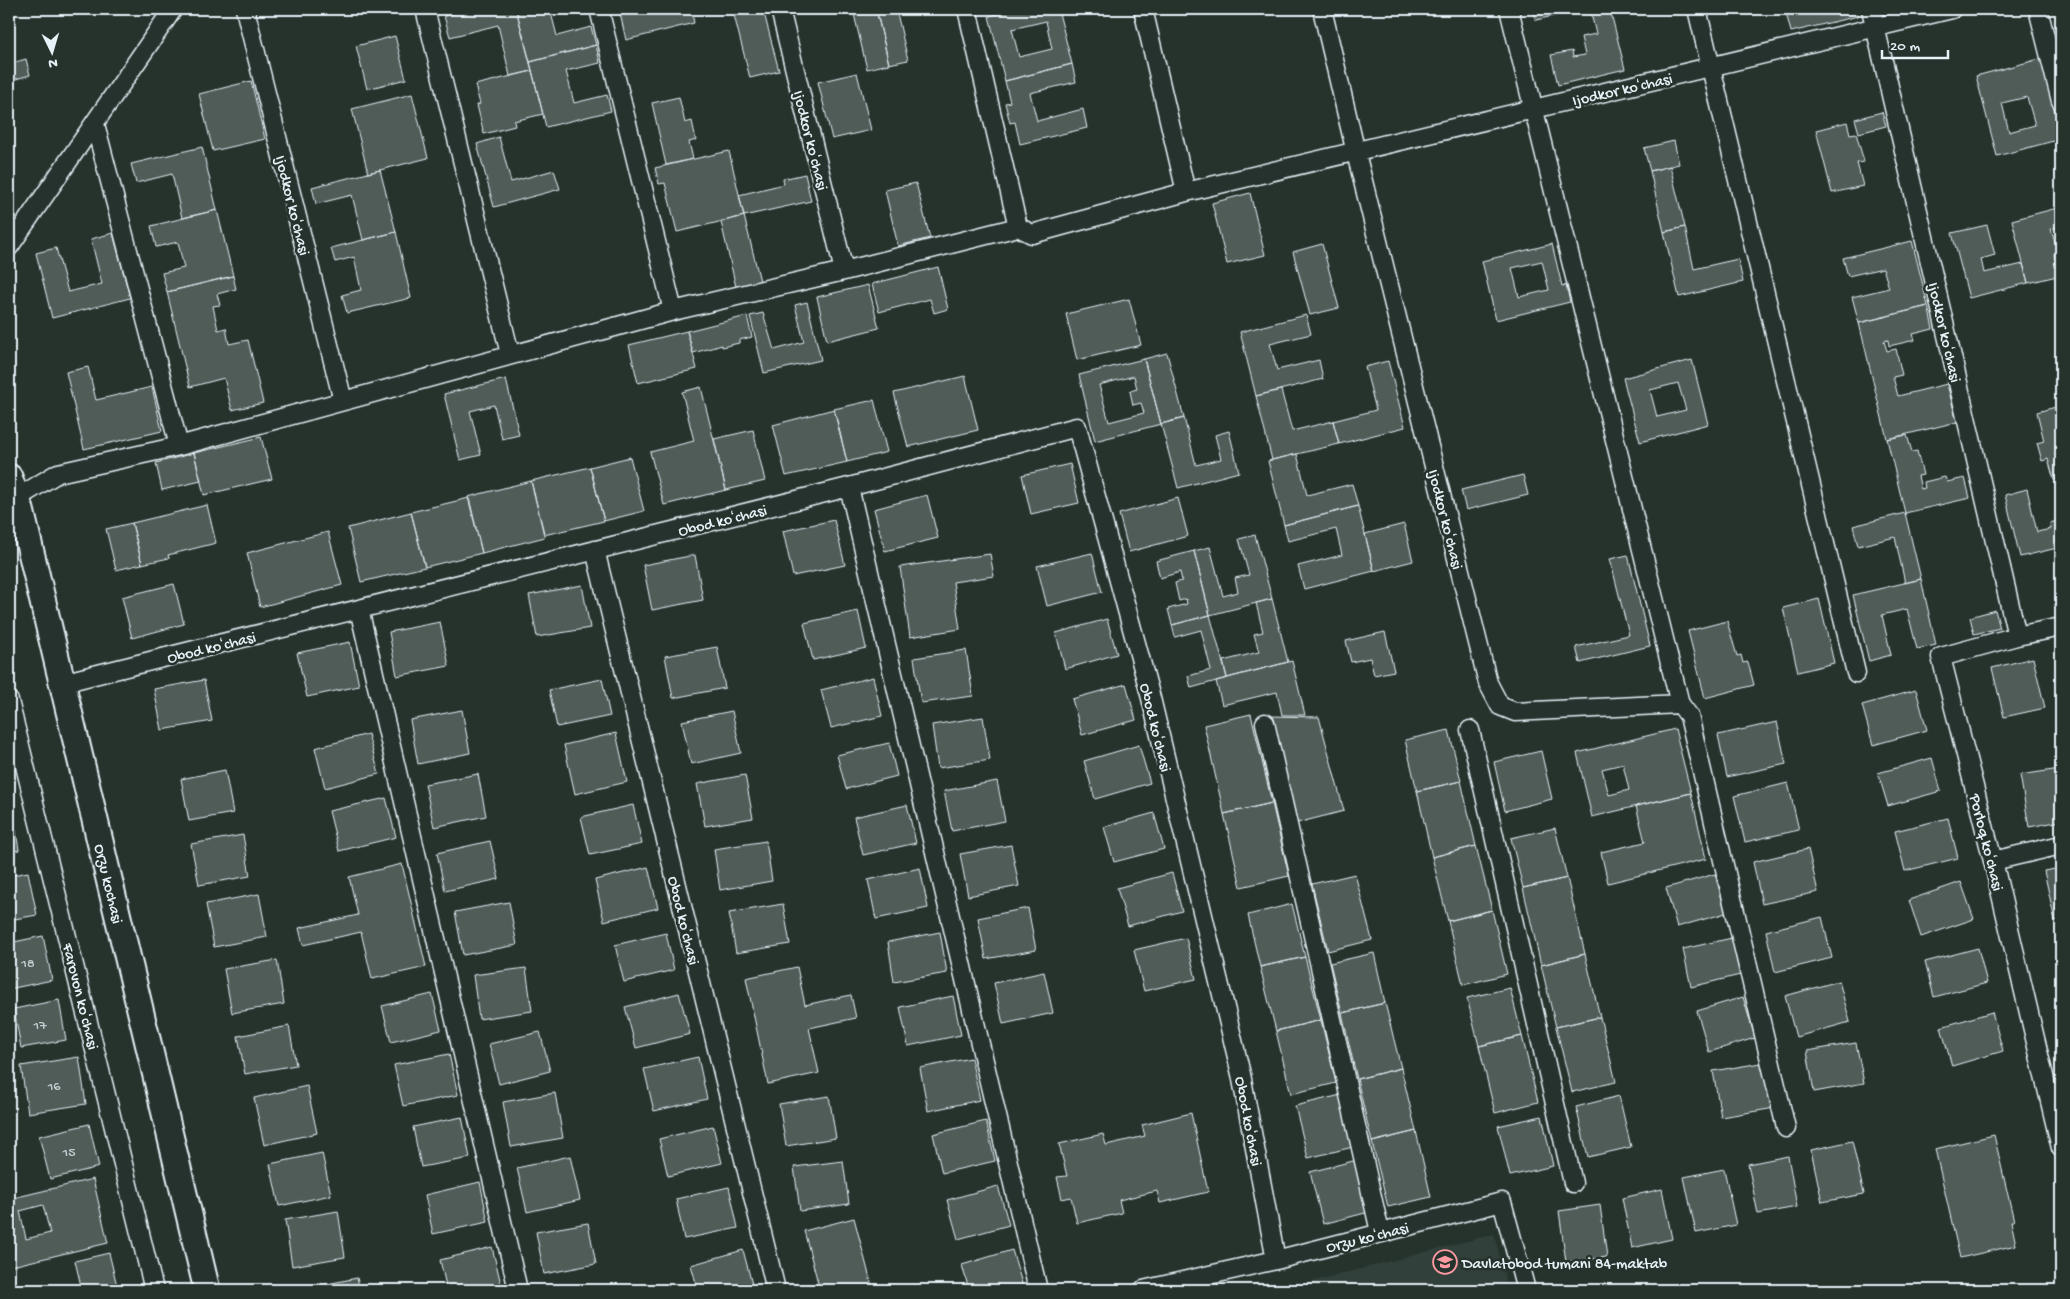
<svg xmlns="http://www.w3.org/2000/svg" width="2070" height="1299" viewBox="0 0 2070 1299" font-family="'Gochi Hand',sans-serif">
	<rect width="100%" height="100%" fill="#26332d"/>
	<filter id="ink" filterUnits="userSpaceOnUse"><feTurbulence type="fractalNoise" baseFrequency=".02" numOctaves="2"/><feDisplacementMap in="SourceGraphic" scale="10" xChannelSelector="R" yChannelSelector="G"/><feConvolveMatrix kernelMatrix="1 2 1 2 8 2 1 2 1" color-interpolation-filters="sRGB"/></filter>
	<g filter="url(#ink)">
		<path fill="#333f3a" d="M1494,1234L1508,1290H1281Z"/>
		<path fill="#505c59" stroke="#e8f1f8" fill-rule="evenodd" d="M443,9H472L444,16Z
			M472,9H516L532,71L510,76L498,25L450,37L444,16Z
			M516,9H550L557,36L591,27L596,45L530,62Z
			M619,9H646L648,15L654,12L653,9H691L694,23L626,40Z
			M732,9H757L734,15Z
			M757,9H763L779,71L750,78L734,15Z
			M876,9H896L908,60L889,64Z
			M876,9L889,64L867,69L853,10Z
			M1019,9H1058L1072,64L1005,81L989,16ZM1046,21L1052,49L1019,57L1012,29Z
			M1533,9H1583L1536,20Z
			M1590,9H1610L1625,69L1558,85L1551,55L1572,51L1573,57L1585,55L1581,37L1596,34Z
			M1785,9H1857L1858,16L1791,32Z
			M395,36L406,79L367,89L356,46Z
			M596,45L600,63L566,71L574,103L607,95L611,111L546,127L530,62Z
			M2047,57L2050,91L2061,139L1997,156L1976,76ZM2027,97L2035,125L2009,132L2002,103Z
			M26,59L30,75L9,81V64Z
			M1072,64L1076,82L1030,93L1037,121L1083,109L1087,128L1020,144L1015,122L1010,123L1005,103L1010,102L1005,81Z
			M532,71L543,114L514,121L515,126L484,134L477,105L480,104L475,85Z
			M857,73L871,130L832,139L818,82Z
			M251,81L265,139L213,151L199,94Z
			M412,94L428,158L368,173L352,109Z
			M679,97L685,123L692,121L696,140L689,142L693,159L666,165L652,103Z
			M1882,112L1886,126L1859,133L1855,119Z
			M1847,122L1850,134L1856,133L1864,162L1857,163L1863,186L1832,193L1816,130Z
			M499,137L511,182L554,170L560,189L494,207L477,144Z
			M1674,141L1679,164L1650,171L1644,148Z
			M202,147L217,210L182,218L172,174L136,183L131,164Z
			M729,151L744,216L677,232L665,183L659,184L655,168Z
			M1670,166L1685,227L1664,232L1650,171Z
			M380,170L396,232L363,240L352,195L316,204L312,187Z
			M805,174L811,201L744,216L739,195L784,184L783,179Z
			M916,183L930,238L898,246L885,190Z
			M1250,193L1265,255L1227,264L1212,203Z
			M2061,207V226L2051,229L2058,253L2054,254L2055,259L2061,258V275L2028,283L2012,220Z
			M217,210L233,276L167,292L162,273L184,268L178,242L156,247L151,226Z
			M744,216L760,281L736,287L721,222Z
			M1987,225L1995,255L1981,259L1984,273L2023,264L2028,283L1969,298L1952,233Z
			M1685,227L1694,269L1738,259L1743,282L1679,297L1664,232Z
			M396,232L411,298L347,313L342,295L361,290L354,257L335,262L331,248Z
			M113,233L130,298L52,318L36,253L56,248L68,292L102,284L91,239Z
			M1912,241L1928,306L1859,323L1852,297L1889,288L1883,268L1848,276L1843,258Z
			M1322,244L1339,308L1310,315L1293,252Z
			M1552,244L1562,286L1566,285L1570,302L1496,320L1482,261ZM1542,261L1549,290L1519,297L1512,268Z
			M938,267L948,309L934,313L930,299L879,312L872,284Z
			M233,276L236,289L217,294L220,305L213,306L218,330L226,328L229,344L248,340L263,403L232,410L224,378L190,387L167,292Z
			M868,285L879,328L827,341L817,297Z
			M1129,299L1141,345L1077,360L1066,314Z
			M807,302L821,360L764,373L750,316L763,313L774,350L804,342L795,305Z
			M1928,306L1933,329L1913,334L1915,340L1889,346L1888,340L1884,341L1887,351L1896,349L1902,375L1893,377L1898,396L1947,384L1957,422L1887,439L1859,323Z
			M1306,315L1311,334L1270,344L1277,370L1319,360L1323,379L1256,396L1240,332Z
			M747,316L752,337L739,340V343L722,347V345L693,353L687,331Z
			M687,331L697,369L638,383L629,345Z
			M1167,353L1184,418L1161,424L1144,359Z
			M1144,359L1161,424L1095,441L1079,375ZM1134,376L1137,389L1130,391L1133,405L1141,403L1144,413L1109,422L1099,385Z
			M1692,360L1708,424L1640,442L1623,378ZM1678,383L1686,410L1657,417L1650,390Z
			M1388,361L1405,427L1339,444L1333,421L1376,410L1365,367Z
			M88,367L96,400L152,387L162,431L84,449L66,372Z
			M965,376L978,430L908,447L894,393Z
			M506,379L519,435L502,439L494,405L470,411L481,455L460,460L444,394Z
			M701,387L726,490L664,505L650,452L694,441L682,392Z
			M1281,390L1292,431L1333,421L1339,444L1272,460L1256,396Z
			M874,400L887,452L847,462L834,409Z
			M2056,407L2061,428V478L2054,480L2048,459L2042,461L2037,443L2044,441L2037,412Z
			M834,409L847,462L786,476L773,425Z
			M1184,418L1196,465L1221,459L1215,435L1229,431L1239,472L1178,488L1161,424Z
			M753,430L765,481L726,490L714,439Z
			M1907,435L1912,452L1917,451L1923,475L1918,476L1921,489L1925,488L1924,482L1945,477L1947,482L1965,478L1970,498L1905,513L1887,439Z
			M261,437L272,479L204,495L194,453Z
			M194,453L201,481L162,490L156,463Z
			M1297,454L1307,495L1352,484L1358,506L1284,525L1268,461Z
			M630,457L644,511L604,521L590,467Z
			M1070,464L1079,503L1031,514L1022,475Z
			M590,467L604,521L544,535L531,481Z
			M1523,475L1528,495L1466,510L1461,490Z
			M531,481L545,537L482,553L468,497Z
			M2027,489L2037,532L2051,529L2050,523L2061,520V547L2020,557L2005,495Z
			M927,495L938,538L885,551L874,509Z
			M469,498L482,553L425,567L411,512Z
			M1178,498L1188,536L1129,552L1119,514Z
			M207,505L216,543L168,555L169,558L142,564L132,523Z
			M1358,506L1374,571L1304,589L1298,566L1342,555L1336,529L1288,541L1284,525Z
			M411,512L425,567L361,582L348,528Z
			M1905,513L1921,579L1905,583L1895,537L1858,546L1853,526Z
			M834,520L845,565L793,576L783,531Z
			M132,523L142,564L116,570L106,529Z
			M1404,524L1413,561L1374,571L1365,534Z
			M328,532L342,585L260,607L247,553Z
			M1255,535L1272,599L1210,615L1194,551L1210,547L1223,596L1238,592L1235,578L1249,575L1239,539Z
			M1194,551L1210,615L1172,625L1168,609L1187,604L1186,599L1179,601L1175,583L1182,581L1180,572L1160,578L1156,561Z
			M1092,553L1102,592L1047,606L1037,566Z
			M990,554L994,576L953,582L960,629L910,637L900,567Z
			M695,555L703,600L652,610L643,565Z
			M1628,555L1650,646L1580,663L1576,647L1629,635L1610,559Z
			M1921,579L1936,645L1917,649L1907,609L1882,615L1891,655L1869,661L1853,595Z
			M174,584L184,624L132,638L122,597Z
			M582,585L590,628L537,637L529,595Z
			M1272,599L1288,662L1227,678L1223,661L1259,652L1254,634L1263,632L1256,603Z
			M1819,599L1834,663L1798,672L1783,608Z
			M1995,610L2000,628L1974,634L1970,617Z
			M858,611L866,648L813,660L804,623Z
			M1210,615L1227,678L1191,688L1188,676L1211,670L1201,630L1175,637L1172,625Z
			M1107,619L1117,654L1065,669L1056,633Z
			M1727,621L1737,656L1741,655L1743,663L1748,662L1754,685L1705,698L1688,631Z
			M440,622L449,666L397,676L389,632Z
			M1385,632L1394,671L1374,675L1370,658L1351,662L1346,641Z
			M350,642L359,686L307,697L297,653Z
			M2061,645V675L2056,646Z
			M717,647L725,688L673,698L665,656Z
			M966,650L973,696L921,703L914,658Z
			M2033,658L2045,708L2004,717L1992,668Z
			M1292,661L1305,715H1282L1277,692L1222,705L1216,681Z
			M873,677L882,716L831,728L821,690Z
			M602,679L610,716L557,727L549,690Z
			M204,680L212,721L162,730L154,689Z
			M1126,684L1136,720L1082,735L1072,699Z
			M1916,690L1927,730L1873,745L1862,705Z
			M462,710L470,753L418,764L410,720Z
			M732,711L741,753L691,764L682,721Z
			M1251,714L1272,803L1224,814L1204,725Z
			M1269,716L1319,717L1344,811L1297,823Z
			M983,717L990,760L938,768L932,725Z
			M1777,722L1786,764L1727,777L1718,735Z
			M1675,729L1691,793L1592,817L1577,753ZM1623,764L1629,790L1609,795L1602,769Z
			M1449,730L1461,781L1417,791L1405,740Z
			M616,733L627,782L575,794L564,745Z
			M368,734L379,774L325,788L315,748Z
			M889,743L897,776L846,789L837,755Z
			M1139,745L1150,783L1095,799L1084,761Z
			M1541,751L1552,799L1505,811L1494,762Z
			M1932,758L1941,791L1888,806L1878,773Z
			M2060,769L2061,821L2029,827L2020,775Z
			M225,770L233,813L189,821L181,779Z
			M478,774L486,816L434,827L425,784Z
			M745,775L753,818L705,826L697,784Z
			M997,781L1005,821L952,831L944,791Z
			M1461,781L1476,846L1432,857L1417,791Z
			M1788,783L1799,830L1745,842L1734,796Z
			M1691,793L1706,859L1608,883L1601,852L1645,842L1636,806Z
			M386,798L396,837L339,851L329,811Z
			M1272,803L1289,876L1241,887L1224,814Z
			M633,805L642,844L590,855L581,817Z
			M907,805L916,843L863,855L854,817Z
			M9,807H12L19,850L9,852Z
			M1154,813L1164,849L1114,862L1104,827Z
			M1948,818L1958,858L1905,871L1895,831Z
			M1555,828L1567,878L1523,888L1511,838Z
			M243,835L250,876L199,885L191,844Z
			M490,841L499,879L445,891L437,853Z
			M766,841L772,881L720,890L714,849Z
			M1011,845L1019,886L968,896L960,854Z
			M1476,846L1492,910L1448,921L1432,857Z
			M1808,849L1818,892L1762,904L1753,862Z
			M402,864L426,967L372,979L361,932L303,945L299,928L358,915L349,877Z
			M648,867L658,908L604,921L595,880Z
			M920,868L928,908L876,919L868,880Z
			M2061,868V919L2055,921L2044,871Z
			M28,872L37,915L9,920V876Z
			M1172,873L1182,911L1128,926L1117,888Z
			M1355,874L1372,940L1328,951L1312,884Z
			M1715,874L1726,913L1677,927L1666,888Z
			M1567,878L1585,954L1541,965L1523,888Z
			M1961,882L1974,919L1921,937L1909,900Z
			M259,894L267,937L214,947L206,904Z
			M509,902L517,945L463,955L455,912Z
			M783,904L790,944L736,953L729,913Z
			M1292,904L1305,957L1260,967L1248,915Z
			M1028,908L1036,950L986,959L978,918Z
			M1492,910L1507,974L1463,985L1448,921Z
			M1822,917L1832,958L1775,972L1766,931Z
			M940,932L947,973L894,982L888,942Z
			M666,933L674,970L624,982L615,945Z
			M43,936L52,980L9,989V943Z
			M1186,938L1196,979L1144,991L1134,950Z
			M1732,938L1740,975L1691,987L1683,949Z
			M1978,948L1987,983L1934,997L1925,962Z
			M1374,953L1385,1003L1342,1013L1330,963Z
			M1585,954L1600,1017L1556,1027L1541,965Z
			M1305,957L1321,1020L1276,1031L1260,967Z
			M277,960L284,1004L232,1013L224,969Z
			M797,967L805,1005L851,995L856,1018L809,1028L819,1073L768,1084L746,978Z
			M526,968L532,1011L479,1019L473,975Z
			M1044,972L1053,1013L1003,1024L994,983Z
			M1839,981L1850,1022L1796,1037L1785,996Z
			M1510,988L1522,1036L1479,1046L1467,998Z
			M679,993L690,1034L636,1048L625,1007Z
			M432,994L441,1030L391,1042L382,1006Z
			M953,996L961,1035L908,1046L900,1007Z
			M1743,997L1755,1038L1709,1052L1697,1011Z
			M59,1000L66,1040L21,1048L14,1009Z
			M1385,1003L1401,1068L1357,1079L1342,1013Z
			M1992,1012L2003,1051L1952,1066L1941,1027Z
			M1600,1017L1616,1082L1572,1092L1556,1027Z
			M1321,1020L1336,1083L1291,1094L1276,1031Z
			M289,1026L296,1065L245,1074L238,1036Z
			M540,1032L550,1071L499,1084L489,1044Z
			M1522,1036L1538,1102L1495,1113L1479,1046Z
			M1856,1043L1864,1083L1814,1092L1807,1051Z
			M449,1054L458,1095L403,1106L394,1065Z
			M79,1057L86,1104L28,1113L21,1066Z
			M698,1057L707,1099L654,1111L644,1069Z
			M971,1058L980,1100L928,1111L920,1068Z
			M1767,1062L1775,1108L1721,1117L1713,1071Z
			M1401,1068L1416,1131L1372,1142L1357,1079Z
			M307,1086L317,1133L264,1145L254,1098Z
			M555,1093L563,1138L511,1147L503,1102Z
			M1341,1095L1353,1147L1308,1158L1295,1106Z
			M829,1096L836,1138L786,1146L779,1104Z
			M1619,1096L1631,1147L1588,1157L1576,1107Z
			M1191,1113L1208,1192L1160,1203L1157,1191L1119,1200L1122,1213L1077,1223L1071,1197L1062,1199L1057,1177L1067,1176L1059,1144L1103,1134L1106,1145L1145,1136L1142,1125Z
			M1542,1116L1553,1166L1510,1176L1498,1126Z
			M462,1117L470,1158L421,1167L413,1127Z
			M986,1121L995,1161L942,1173L933,1134Z
			M89,1124L99,1167L50,1179L39,1136Z
			M713,1126L722,1163L668,1176L659,1139Z
			M1416,1131L1431,1197L1388,1207L1372,1142Z
			M1994,1135L2014,1221H2011L2016,1245L1960,1258L1935,1149Z
			M1852,1141L1864,1194L1822,1202L1811,1150Z
			M322,1153L331,1195L279,1206L270,1164Z
			M570,1156L580,1200L527,1212L517,1168Z
			M1788,1156L1797,1207L1758,1214L1748,1164Z
			M1357,1160L1369,1212L1323,1224L1310,1172Z
			M843,1161L849,1204L800,1211L794,1167Z
			M1724,1169L1736,1225L1696,1233L1684,1177Z
			M93,1179L108,1243L12,1266L9,1251V1199ZM43,1205L50,1233L26,1239L20,1211Z
			M480,1182L488,1222L433,1234L425,1195Z
			M998,1186L1009,1225L958,1239L947,1200Z
			M729,1187L738,1228L684,1239L676,1199Z
			M1662,1189L1672,1239L1632,1248L1622,1198Z
			M1600,1205L1607,1257L1566,1262L1559,1211Z
			M338,1211L345,1257L292,1266L285,1220Z
			M854,1218L873,1290H820L804,1231Z
			M588,1223L596,1264L544,1274L536,1232Z
			M492,1247L501,1284L474,1290H447L440,1260Z
			M743,1250L753,1288L698,1290L691,1265Z
			M1012,1250L1024,1290H969L962,1265Z
			M109,1253L118,1290H82L75,1261Z
			M357,1278L360,1290H302V1289Z"/>
		<g fill="none" stroke-linecap="round" stroke-linejoin="round">
			<g stroke="#e8f1f8" stroke-width="21">
				<path id="street" d="M245,9L343,401
					M425,9L510,354
					M599,9L673,311
					M780,9L844,271
					M967,9L1018,227
					M1143,9L1186,192
					M1322,9L1356,153L1488,683L1500,706L1515,712L1680,704
					M1509,9L1680,704L1689,716L1786,1128
					M1697,9L1856,673
					M1871,9L2017,636
					M2038,9L2061,101
					M95,124L179,446
					M9,247L173,9
					M849,487L1038,1290
					M17,498L58,473L179,446L673,311L844,271L1018,227L1032,234L1186,192L1952,9
					M595,550L776,1290
					M359,609L518,1290
					M2061,627L2017,636L1941,657L1993,861L2061,1148
					M62,683L849,487L1077,427L1151,698L1241,1074L1276,1260
					M9,701L154,1290
					M1265,723L1380,1232
					M1470,730L1573,1183
					M1993,861L2061,845
					M1143,1290L1276,1260L1502,1202L1526,1290"/>
			</g>
			<g stroke="#e8f1f8" stroke-width="29">
				<g id="secondary">
					<path id="s1" d="M9,477L21,510L207,1290"/>
				</g>
			</g>
			<use href="#street" stroke="#26332d" stroke-width="18"/>
			<use href="#secondary" stroke="#26332d" stroke-width="25"/>
		</g>
	</g>
	<defs>
		<g id="school-ring" transform="scale(1.25)"><circle r="9.5" fill="#26332d" stroke="#ff9aa2" stroke-width="1.5"/><path d="M0-5L7-2L0 1L-7-2ZM-4 1L0 2.5L4 1V4Q0 6-4 4Z" fill="#ff9aa2"/></g>
	</defs>
	<g fill-rule="evenodd">
		<use href="#school-ring" x="1445" y="1262"/>
	</g>
	<g text-anchor="middle" stroke-width="5" stroke-linejoin="round" paint-order="stroke">
		<g font-size="14" fill="#c2ccd0">
			<text x="28" y="967">18</text>
			<text x="40" y="1029">17</text>
			<text x="54" y="1090">16</text>
			<text x="69" y="1156">15</text>
		</g>
		<g font-size="16" fill="#e8f1f8" stroke="#26332d">
			<text transform="translate(1622 88) rotate(-13)" y="6">Ijodkor koʻchasi</text>
			<text transform="translate(812 140) rotate(76)" y="6">Ijodkor koʻchasi</text>
			<text transform="translate(294 205) rotate(76)" y="6">Ijodkor koʻchasi</text>
			<text transform="translate(1946 332) rotate(77)" y="6">Ijodkor koʻchasi</text>
			<text transform="translate(722 519) rotate(-14)" y="6">Obod koʻchasi</text>
			<text transform="translate(1447 519) rotate(76)" y="6">Ijodkor koʻchasi</text>
			<text transform="translate(211 646) rotate(-14)" y="6">Obod koʻchasi</text>
			<text transform="translate(1157 727) rotate(76)" y="6">Obod koʻchasi</text>
			<text transform="translate(1988 842) rotate(76)" y="6">Porloq koʻchasi</text>
			<text dy="6" stroke="none"><textPath href="#s1" startOffset="419">Orzu kochasi</textPath></text>
			<text transform="translate(685 920) rotate(76)" y="6">Obod koʻchasi</text>
			<text transform="translate(82 996) rotate(76)" y="6">Farovon koʻchasi</text>
			<text transform="translate(1250 1121) rotate(79)" y="6">Obod koʻchasi</text>
			<text transform="translate(1367 1236) rotate(-14)" y="6">Orzu koʻchasi</text>
		</g>
		<g font-size="16" fill="#e8f1f8" stroke="#26332d" text-anchor="start">
			<text x="1462" y="1268">Davlatobod tumani 84-maktab</text>
		</g>
	</g>
	<rect width="2070" height="1299" fill="none" stroke="#26332d" stroke-width="30"/>
	<rect x="15" y="15" width="2040" height="1269" fill="none" stroke="#e8f1f8" stroke-width="2" filter="url(#ink)"/>
	<g transform="translate(52 52) rotate(175)" stroke="#26332d" stroke-width="4" paint-order="stroke">
	<path d="M0-4L9 19L0 12L-9 19Z" fill="#e8f1f8"/>
	<text y="-8" font-size="14" font-weight="bold" text-anchor="middle" fill="#e8f1f8">N</text>
	</g>
	<path d="M1882 50v8h66v-8" fill="none" stroke="#e8f1f8" stroke-width="2.5"/>
	<text x="1890" y="50" font-size="15" fill="#e8f1f8" stroke="#26332d" stroke-width="4" paint-order="stroke">20 m</text>
</svg>
